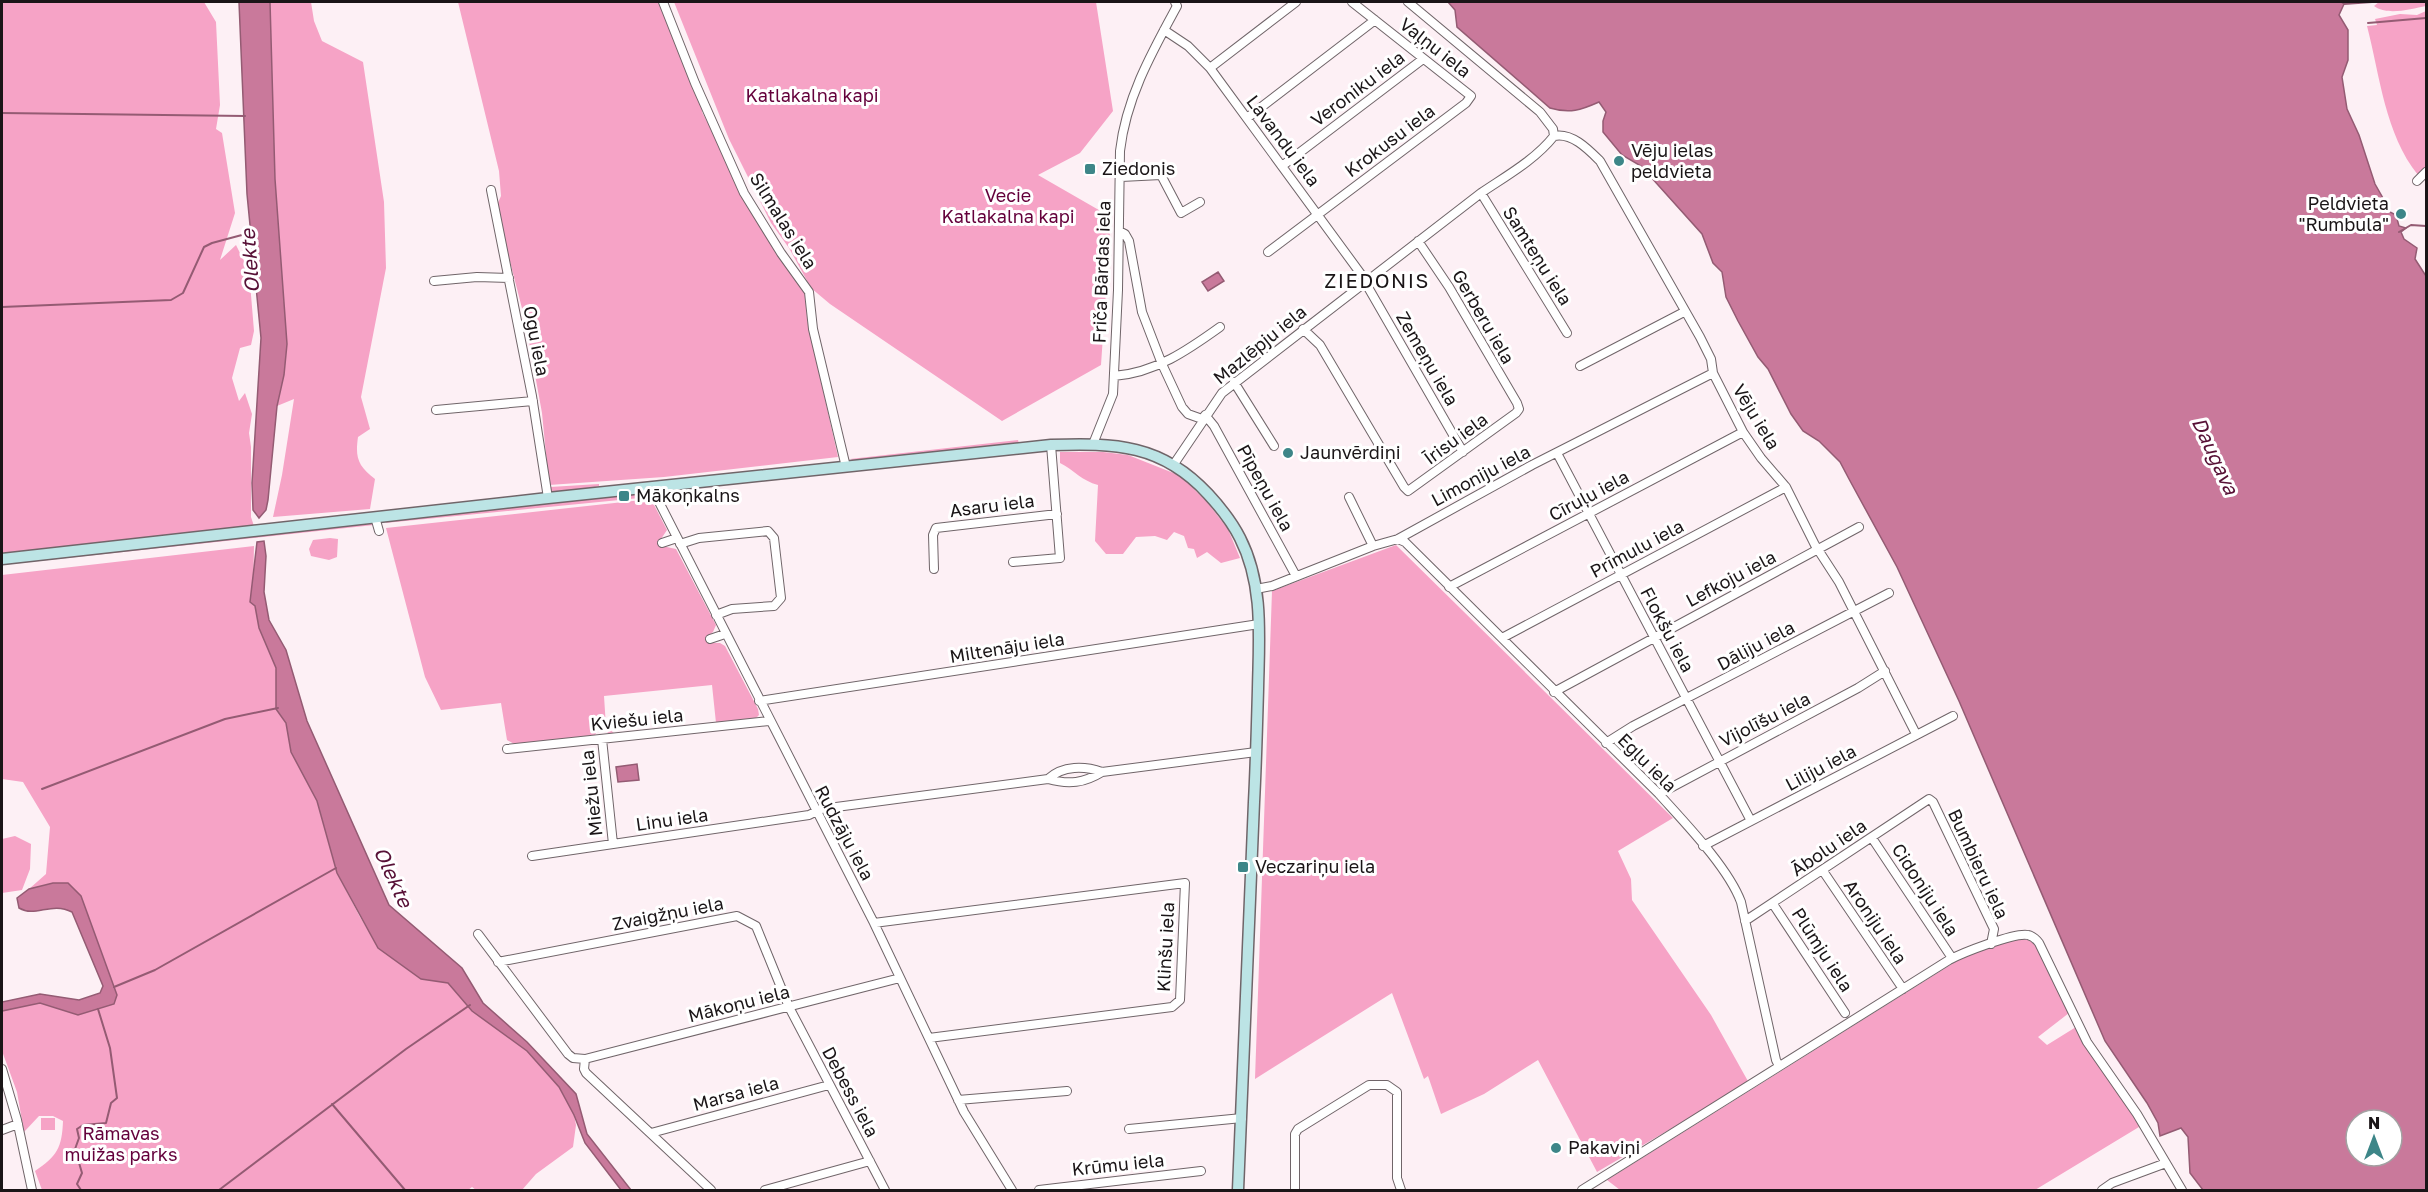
<svg xmlns="http://www.w3.org/2000/svg" width="2428" height="1192" viewBox="0 0 2428 1192" font-family="'Golos Text',sans-serif">
	<rect width="100%" height="100%" fill="#fdf0f5"/>
	<path fill="#f6a3c6" d="M2,2H204L216,22L220,105L216,129L222,133L235,213L220,260L236,245L249,271L254,331L251,345L240,348L232,378L239,401L245,393L252,414L249,433L251,447V517L254,526L2,554Z
		M270,2H311L314,21L322,41L363,62L384,202L386,268L361,397L370,429L358,437C355,458 358,466 375,479L370,509L273,517L282,475L294,399L277,406L284,375L287,344L275,179Z
		M458,2H659L702,104V112L769,241L806,294L807,319L838,457L664,477L549,485L542,413L525,320L496,207L501,196L499,171Z
		M674,2H1096L1113,111L1080,153L1038,175L1111,217L1101,365L1002,421L830,304L811,288L789,248L771,223L729,139Z
		M2379,2H2426V6C2411,9 2387,16 2374,6Z
		M2426,11V167L2418,175C2385,134 2380,76 2367,26L2377,25L2375,19L2400,14L2417,15Z
		M1018,440L1019,443L855,461L850,459Z
		M1060,452H1103L1128,455L1181,476L1207,502L1228,529L1240,558L1221,563L1207,552L1197,558L1194,549L1188,548L1184,536L1174,532L1167,540L1155,536L1136,537L1123,554H1106L1095,541L1098,485C1082,481 1074,470 1060,463Z
		M599,484V486L574,492L555,494L550,489V487Z
		M639,493L650,497L385,523L390,520Z
		M651,499L667,530L661,539L662,546L676,549L716,625L713,632L708,636L710,643H720L725,646L758,709L759,715L753,721L716,723L712,685L604,696L606,727L614,733H627L612,735L607,732L604,727H599L594,737L516,745L507,740L501,703L441,710L425,677L386,528Z
		M371,523L374,525L2,565V563Z
		M330,538L338,539L337,557L329,560L311,556L309,549L313,540Z
		M1396,545L1673,818L1618,851L1631,879L1632,900L1711,1015L1749,1083L1597,1172L1538,1060L1484,1094L1441,1114L1428,1076L1424,1079L1392,993L1255,1079L1272,591Z
		M254,546L253,593L259,628L276,668V709L286,723L291,752L317,801L337,873L360,917L379,948L421,979L448,983L472,1011L527,1051L559,1087L574,1115L576,1125L573,1147L536,1174L522,1190H476L472,1187L468,1190H42L35,1171C57,1156 62,1148 63,1121L53,1116H39L24,1132L17,1092L2,1051V1011L40,1003L78,1015L114,1004L117,995L81,896L39,887L29,889L46,874L50,827L23,782L2,779V575Z
		M15,836L31,844L30,869L22,890L2,893V839Z
		M2019,938L2032,941L2040,947L2069,1013L2038,1037L2047,1045L2076,1027L2141,1124L2139,1127L2035,1190H1620L1607,1180L1971,952Z
		M41,1118H55V1130H41Z"/>
	<path fill="#c9799b" stroke="#945b73" stroke-width="1.5" fill-rule="evenodd" d="M239,2H270L275,179L287,344L284,375L277,406L268,500L266,510L259,518L253,510L252,483L261,338L247,194Z
		M1448,2H2341L2344,4L2339,15L2348,30V60L2342,77L2347,109L2359,135L2375,184L2388,207L2386,210L2396,215L2399,226L2406,228L2401,232L2404,239L2417,248L2415,259L2426,276V1190H2203L2190,1173L2188,1137L2181,1128L2160,1136L2158,1123L2147,1103L2105,1041L1959,701L1897,567L1849,479L1840,462L1819,441L1803,431L1791,414L1768,369L1758,357L1738,321L1726,297L1722,272L1713,263L1702,234L1641,166L1622,155L1603,132V121L1606,112L1599,102C1581,110 1570,114 1550,108L1457,27L1455,10ZM2356,1120H2392V1156H2356Z
		M1218,272L1224,281L1208,291L1202,282Z
		M264,541L266,556L264,592L269,620L286,650L307,721L389,905L462,968L483,1003L527,1042L576,1094L587,1134L631,1190H621L585,1143L574,1115L559,1087L527,1051L472,1011L448,983L421,979L378,948L337,873L317,801L291,752L286,723L276,709V668L259,628L255,606L250,602L257,542Z
		M637,764L639,780L618,782L616,767Z
		M53,883H68L81,896L117,995L114,1004L78,1015L40,1003L2,1011V1002L40,994L79,1000L100,993L103,986L72,912C51,901 36,918 19,908L17,898L29,889Z"/>
	<g fill="none" stroke-linecap="round" stroke-linejoin="round">
		<path stroke="#945b73" stroke-width="2" d="M2344,4L2372,2
			M2368,23L2426,18
			M2,113L245,116
			M2399,232L2411,225L2426,226
			M2,307L171,300L183,293L204,247L212,243L253,232
			M42,789L225,719L278,708
			M114,987L155,970L336,868
			M332,1104L405,1190
			M81,1190L77,1184L82,1173L75,1149L79,1138L77,1129L83,1125L106,1123L111,1103L117,1098L110,1048L98,1009
			M219,1190L406,1049L470,1005"/>
		<g stroke="#706569" stroke-width="10">
			<path id="street" d="M663,2L695,83L744,193L781,253L809,292L813,329L846,467
				M1408,2L1540,112L1553,129L1554,136
				M1164,30L1188,46L1210,68L1366,281
				M1210,68L1296,2
				M1247,118L1375,20
				M1554,136C1572,132 1589,150 1600,161L1700,337L1711,359L1713,373L1743,432L1761,458L1786,487L1815,545L1839,582L1916,734
				M1282,166L1423,59
				M1121,177L1161,175L1181,213L1200,202
				M2417,181L2426,172
				M491,190L532,396L548,498
				M1481,193L1567,333
				M1119,231L1125,234L1129,241L1142,312L1162,364L1182,407L1188,414L1202,419
				M1268,252L1466,103L1471,96L1352,2
				M434,281L477,277L509,278
				M1365,282L1463,452
				M1303,329L1320,345L1404,487L1408,491L1516,413L1519,409L1517,403L1449,287L1418,241
				M1580,366L1684,312
				M1114,376C1155,373 1188,350 1220,327
				M1234,382L1274,446
				M436,410L533,401
				M1205,415L1214,426L1296,576
				M1093,444L1113,394L1118,290L1120,151C1126,98 1152,52 1177,6L1175,2
				M1557,453L1751,821
				M1174,464L1222,393L1481,193C1506,176 1535,160 1554,136
				M655,487L658,500L874,923L964,1112L1012,1190
				M1349,497L1373,546
				M375,517L379,531
				M1398,539L1405,542L1659,794C1684,822 1728,867 1741,902L1776,1060L1779,1066
				M662,543L677,538
				M680,544L699,538L768,531L774,538L781,598L774,606L732,609L716,615
				M1013,562L1060,558L1051,445
				M934,569L933,535L936,528L1057,514
				M1449,587L1743,432
				M1256,589L1272,586L1373,546L1398,539L1532,465L1713,373
				M1502,638L1786,487
				M710,639L725,634
				M1554,692L1859,527
				M759,701L1259,624
				M602,739L613,844
				M1606,743L1633,726L1889,593
				M507,749L769,721
				M1048,779C1063,765 1085,766 1102,772L1256,752
				M1659,794L1858,688L1885,671
				M1872,838L1952,958
				M1703,846L1953,716
				M532,856L809,815L821,809L1048,779C1069,785 1084,783 1102,772
				M1823,871L1903,989
				M1773,904L1845,1013
				M1745,921L1929,799L1933,802L1994,929L1991,944
				M874,923L1185,883L1180,1000L1172,1007L929,1038
				M478,934L568,1054L573,1058L585,1059L900,978
				M498,962L737,916L756,926L789,1007L885,1190
				M585,1059L584,1069L586,1073L711,1190
				M2,1069L17,1120L32,1190
				M958,1100L1067,1091
				M1129,1129L1242,1118
				M2,1130L18,1124
				M651,1133L829,1085
				M765,1190L870,1161
				M1039,1190L1201,1171
				M1295,1190V1134L1298,1129L1369,1085H1387L1397,1092V1178L1401,1190
				M1582,1190L1949,960C1962,953 2015,932 2028,935C2033,936 2036,939 2039,943L2087,1042L2137,1114L2182,1190
				M2102,1190L2112,1183L2166,1163"/>
		</g>
		<g stroke="#706569" stroke-width="13">
			<path id="secondary" d="M2,559L548,498L1051,445C1115,443 1162,444 1208,494C1220,507 1232,522 1240,538C1264,585 1259,638 1258,689C1257,726 1256,764 1254,802C1249,931 1243,1061 1238,1190"/>
		</g>
		<use href="#street" stroke="#fff" stroke-width="8"/>
		<use href="#secondary" stroke="#bce4e5" stroke-width="10"/>
	</g>
	<g fill="#3d8688" stroke="#fff" stroke-width="2">
		<circle cx="1619" cy="161" r="6"/>
		<rect x="1084" y="163" width="12" height="12" rx="3"/>
		<circle cx="2401" cy="214" r="6"/>
		<circle cx="1288" cy="453" r="6"/>
		<rect x="618" y="490" width="12" height="12" rx="3"/>
		<rect x="1237" y="861" width="12" height="12" rx="3"/>
		<circle cx="1556" cy="1148" r="6"/>
	</g>
	<g text-anchor="middle" stroke-width="6" stroke-linejoin="round" paint-order="stroke">
		<g font-size="18" fill="#1a1517" stroke="#fff">
			<text transform="translate(1435 48) rotate(38)" y="6">Vaļņu iela</text>
			<text transform="translate(1358 89) rotate(-37)" y="6">Veroniku iela</text>
			<text transform="translate(1283 141) rotate(53)" y="6">Lavandu iela</text>
			<text transform="translate(1390 141) rotate(-37)" y="6">Krokusu iela</text>
			<text transform="translate(783 221) rotate(58)" y="6">Silmalas iela</text>
			<text transform="translate(1537 256) rotate(58)" y="6">Samteņu iela</text>
			<text transform="translate(1102 272) rotate(-88)" y="6">Friča Bārdas iela</text>
			<text transform="translate(1483 317) rotate(60)" y="6">Gerberu iela</text>
			<text transform="translate(536 341) rotate(79)" y="6">Ogu iela</text>
			<text transform="translate(1260 345) rotate(-39)" y="6">Mazlēpju iela</text>
			<text transform="translate(1427 359) rotate(60)" y="6">Zemeņu iela</text>
			<text transform="translate(1756 417) rotate(59)" y="6">Vēju iela</text>
			<text transform="translate(1456 439) rotate(-36)" y="6">Īrisu iela</text>
			<text transform="translate(1481 476) rotate(-28)" y="6">Limoniju iela</text>
			<text transform="translate(1265 488) rotate(61)" y="6">Pīpeņu iela</text>
			<text transform="translate(1589 496) rotate(-28)" y="6">Cīruļu iela</text>
			<text transform="translate(992 506) rotate(-7)" y="6">Asaru iela</text>
			<text transform="translate(1637 549) rotate(-28)" y="6">Prīmulu iela</text>
			<text transform="translate(1731 579) rotate(-28)" y="6">Lefkoju iela</text>
			<text transform="translate(1667 630) rotate(62)" y="6">Flokšu iela</text>
			<text transform="translate(1756 646) rotate(-28)" y="6">Dāliju iela</text>
			<text transform="translate(1007 648) rotate(-9)" y="6">Miltenāju iela</text>
			<text transform="translate(637 720) rotate(-6)" y="6">Kviešu iela</text>
			<text transform="translate(1765 720) rotate(-27)" y="6">Vijolīšu iela</text>
			<text transform="translate(1647 763) rotate(45)" y="6">Egļu iela</text>
			<text transform="translate(1821 768) rotate(-28)" y="6">Liliju iela</text>
			<text transform="translate(592 793) rotate(-96)" y="6">Miežu iela</text>
			<text transform="translate(672 820) rotate(-8)" y="6">Linu iela</text>
			<text transform="translate(844 833) rotate(62)" y="6">Rudzāju iela</text>
			<text transform="translate(1829 848) rotate(-34)" y="6">Ābolu iela</text>
			<text transform="translate(1978 864) rotate(65)" y="6">Bumbieru iela</text>
			<text transform="translate(1925 890) rotate(57)" y="6">Cidoniju iela</text>
			<text transform="translate(668 914) rotate(-11)" y="6">Zvaigžņu iela</text>
			<text transform="translate(1875 922) rotate(56)" y="6">Aroniju iela</text>
			<text transform="translate(1166 947) rotate(-87)" y="6">Klinšu iela</text>
			<text transform="translate(1822 950) rotate(57)" y="6">Plūmju iela</text>
			<text transform="translate(739 1004) rotate(-14)" y="6">Mākoņu iela</text>
			<text transform="translate(850 1092) rotate(62)" y="6">Debess iela</text>
			<text transform="translate(736 1094) rotate(-15)" y="6">Marsa iela</text>
			<text transform="translate(1118 1165) rotate(-6)" y="6">Krūmu iela</text>
		</g>
		<g font-size="18" fill="#64003b" stroke="#fff">
			<text x="812" y="102">Katlakalna kapi</text>
			<text x="1008" y="202">Vecie<tspan x="1008" dy="21">Katlakalna kapi</tspan></text>
			<text x="121" y="1140">Rāmavas<tspan x="121" dy="21">muižas parks</tspan></text>
		</g>
		<g font-size="18" fill="#1a1517" stroke="#fff" text-anchor="start">
			<text x="1631" y="157">Vēju ielas<tspan x="1631" dy="21">peldvieta</tspan></text>
			<text x="1102" y="175">Ziedonis</text>
			<text x="2389" y="210" text-anchor="end">Peldvieta<tspan x="2389" dy="21">"Rumbula"</tspan></text>
			<text x="1300" y="459">Jaunvērdiņi</text>
			<text x="636" y="502">Mākoņkalns</text>
			<text x="1255" y="873">Veczariņu iela</text>
			<text x="1568" y="1154">Pakaviņi</text>
		</g>
		<g font-size="20" font-style="italic" fill="#571036" stroke="#fff">
			<text transform="translate(250 261) rotate(-94)" y="7">Olekte</text>
			<text transform="translate(2215 456) rotate(65)" y="7">Daugava</text>
			<text transform="translate(393 877) rotate(65)" y="7">Olekte</text>
		</g>
		<g font-size="20" letter-spacing="1.5" fill="#1a1517" stroke="#fff">
			<text x="1377" y="288">ZIEDONIS</text>
		</g>
	</g>
	<rect width="2428" height="1192" fill="none" stroke="#1a1517" stroke-width="6"/>
	<g transform="translate(2374 1138)"><circle r="28" fill="#ffffff" stroke="#a3a1a2" stroke-width="1.5"/>
	<path d="M0-4.5L10 22L0 15L-10 22Z" fill="#3d8688"/>
	<text y="-9" font-size="16" font-weight="bold" text-anchor="middle" fill="#1a1517">N</text>
	</g>
</svg>
